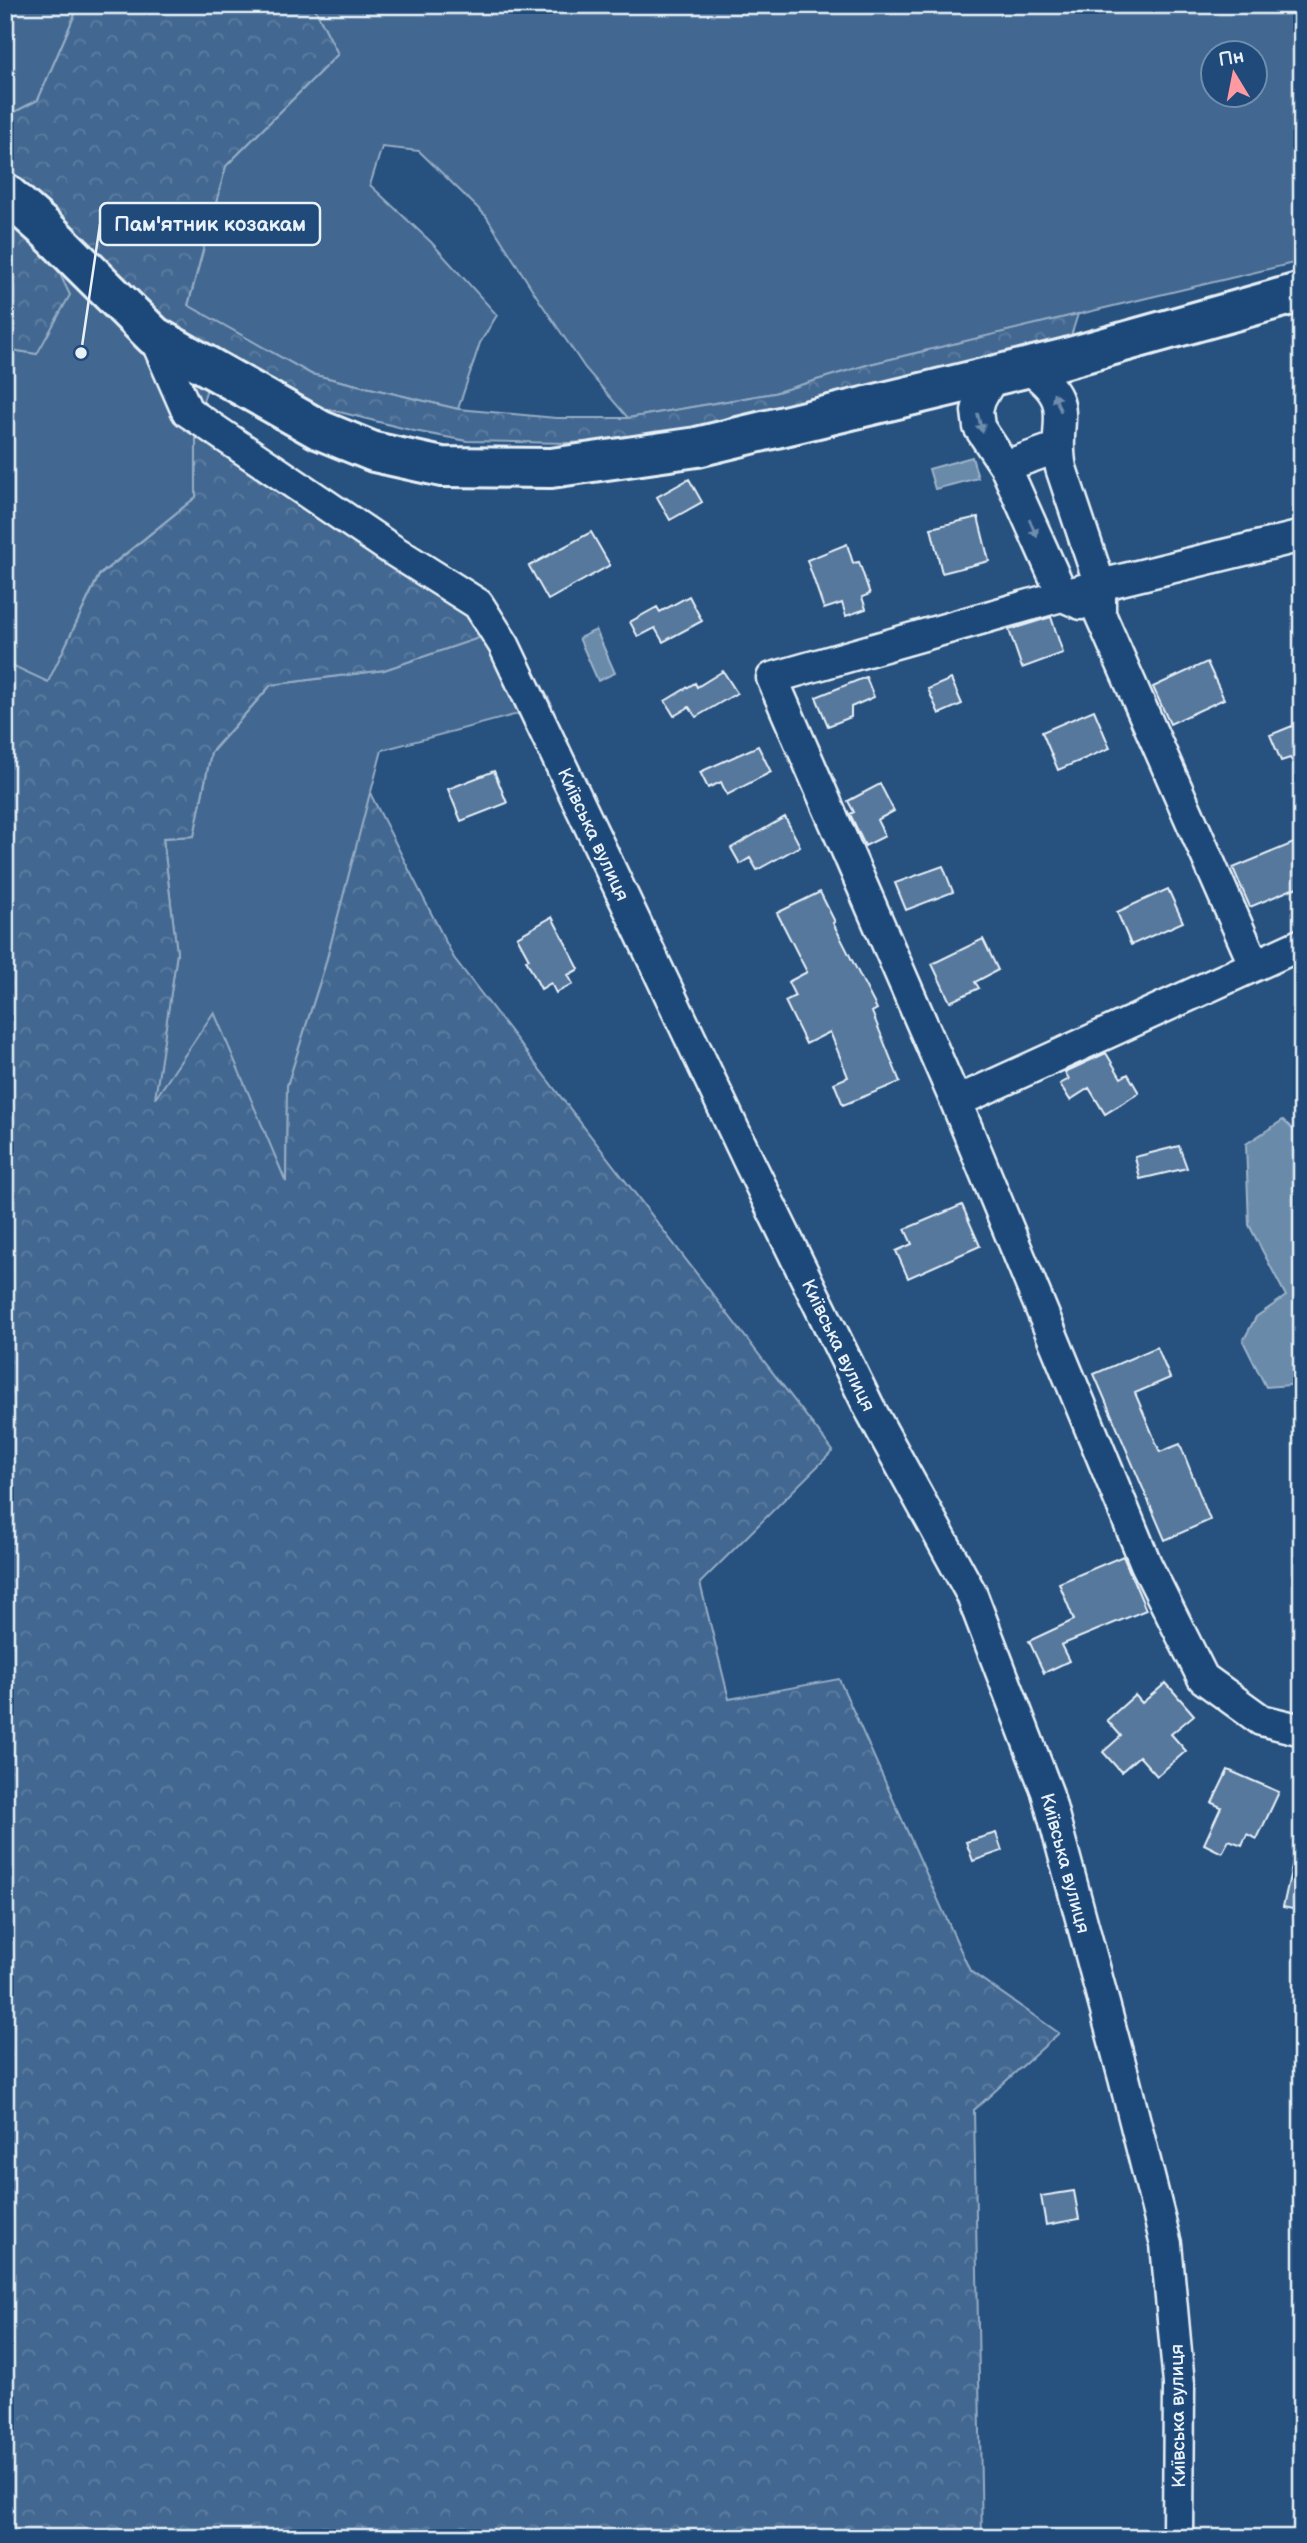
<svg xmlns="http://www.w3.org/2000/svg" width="1307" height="2543" viewBox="0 0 1307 2543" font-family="'Balsamiq Sans',sans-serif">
	<defs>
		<pattern id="forest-crowns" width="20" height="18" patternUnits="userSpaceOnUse" patternTransform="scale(1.75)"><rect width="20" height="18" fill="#436891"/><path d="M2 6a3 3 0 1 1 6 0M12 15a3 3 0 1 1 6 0" fill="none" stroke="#5e7ea1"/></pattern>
	</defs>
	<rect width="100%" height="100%" fill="#27517f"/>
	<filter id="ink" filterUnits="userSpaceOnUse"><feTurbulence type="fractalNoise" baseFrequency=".0143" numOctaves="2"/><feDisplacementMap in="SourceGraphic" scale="14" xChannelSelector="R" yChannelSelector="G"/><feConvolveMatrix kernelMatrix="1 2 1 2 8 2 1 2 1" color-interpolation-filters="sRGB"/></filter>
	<g filter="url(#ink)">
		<path fill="#436891" stroke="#96acc4" stroke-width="2" fill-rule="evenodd" d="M5,5H79L38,100L5,117Z
			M313,5H1302V261L870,364L774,393L628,418L585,368L539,300L486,216L419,151L382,147L370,185L431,242L497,315L480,343L458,409L311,374L188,306L226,166L338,54ZM1212,52H1254V94H1212Z
			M57,211L76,244L191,342L213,368L196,425V497L99,575L48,683L5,662V349L37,354L33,217Z
			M511,627L552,705L382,750L325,966L287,1086L286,1185L214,1013L154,1101L177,953L163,838L194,836L211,753L271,685L384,670Z"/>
		<path fill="url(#forest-crowns)" stroke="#96acc4" stroke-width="2" d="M79,5H313L338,54L226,166L188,305L311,374L458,409L556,418H628L774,393L870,364L1078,314L1071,336L704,428L632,440L568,443L467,441L414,431L312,405L191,342L76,244L57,211L33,218L70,295L37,354L5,349V117L38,100Z
			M196,425L511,627L384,670L271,685L211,752L194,836L163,838L177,953L155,1099L214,1012L286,1182L287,1086L325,966L370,793L454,958L833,1451L700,1583L729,1699L839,1679L970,1971L1059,2033L974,2110L982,2538H5V662L48,682L99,576L196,497Z"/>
		<path fill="#6b8aaa" stroke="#9db3c9" stroke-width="2" d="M972,457L978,478L935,489L929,469Z
			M596,630L615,673L598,681L579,638Z
			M1283,1120L1302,1138V1384L1266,1387L1243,1341L1256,1317L1286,1296L1249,1225L1246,1144Z"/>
		<path fill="#57789d" stroke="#e8f1f8" stroke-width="2" d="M689,479L702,502L670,520L657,497Z
			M978,517L989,561L942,573L931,528Z
			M591,532L610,565L548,600L529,566Z
			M847,544L853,563L859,562L870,594L862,597L866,609L846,616L842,603L824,609L807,560Z
			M689,596L702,621L663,642L655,628L638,637L630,622L657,607L660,612Z
			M1051,617L1063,653L1022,668L1009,630Z
			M1207,662L1224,699L1170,724L1153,687Z
			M723,671L737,693L696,717L689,707L674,716L665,701L695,683L697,687Z
			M866,677L874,697L851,707V717L828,726L816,697Z
			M951,679L962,704L939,714L928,689Z
			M1094,710L1110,748L1058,770L1042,732Z
			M1302,722V776L1290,758L1281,761L1270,735Z
			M758,746L771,772L727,795L721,782L708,788L700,772Z
			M494,771L507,803L461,821L448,789Z
			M880,784L894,811L877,820L885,836L865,846L850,814L854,812L848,801Z
			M785,817L800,846L757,870L750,858L740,864L731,848Z
			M1296,842L1302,855V885L1250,907L1233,868Z
			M943,866L953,892L906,910L895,883Z
			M1168,889L1183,922L1131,945L1117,912Z
			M820,892L835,922L833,923L877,1009L872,1012L900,1082L843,1105L834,1083L848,1077L830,1032L806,1044L785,1001L795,996L788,982L807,972L777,913Z
			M552,917L579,969L568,975L573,984L556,993L551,983L541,989L526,960L529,959L517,937Z
			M983,939L998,970L975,982L979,988L950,1002L932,964Z
			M1106,1053L1121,1078L1128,1074L1139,1093L1105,1114L1089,1088L1070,1100L1060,1084L1069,1079L1065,1072Z
			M1179,1146L1187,1168L1140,1179L1135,1157Z
			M962,1205L980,1246L908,1278L896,1251L912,1244L905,1229Z
			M1157,1347L1170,1378L1135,1393L1160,1452L1180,1444L1210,1520L1165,1540L1094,1374Z
			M1123,1556L1146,1610L1061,1645L1069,1661L1044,1673L1029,1641L1074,1620L1059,1583Z
			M1166,1683L1194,1715L1171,1734L1186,1751L1157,1776L1139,1756L1121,1772L1103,1752L1121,1736L1107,1720L1135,1695L1142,1703Z
			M1228,1770L1279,1792L1257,1839L1247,1834L1242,1845L1229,1840L1222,1853L1204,1844L1221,1807L1212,1803Z
			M996,1833L1002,1851L973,1861L966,1842Z
			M1294,1857L1302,1858V1911L1283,1907Z
			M1074,2191L1079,2219L1046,2225L1041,2196Z"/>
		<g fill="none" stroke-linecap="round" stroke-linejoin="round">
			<g stroke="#e8f1f8" stroke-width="35">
				<path id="minor" d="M154,336L187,411L391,549L478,604L504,645L750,1164L870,1409L971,1593L1047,1792L1124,2078L1166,2244L1179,2384L1178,2538
					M1026,367C1080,403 1051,420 1061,468L1100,585V614L1254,964
					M993,376L980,400L977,411L979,427L1005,466L1063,596L1081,604
					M1005,466L1056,448
					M1302,536L1100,585L772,678L956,1102L1146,1564L1203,1678L1261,1720L1302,1730
					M956,1102L1302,944"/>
			</g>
			<g stroke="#e8f1f8" stroke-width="44">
				<path id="major" d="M5,193L48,231L154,336L320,430L374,452L442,467L551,468L697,447L1063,359L1302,292"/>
			</g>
			<use href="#minor" stroke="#1f4a7a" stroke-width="30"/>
			<use href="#major" stroke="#1f4a7a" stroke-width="38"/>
		</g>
		<defs><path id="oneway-solid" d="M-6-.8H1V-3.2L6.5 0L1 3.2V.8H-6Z" transform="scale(1.75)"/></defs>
		<g fill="#6f8dac">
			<use href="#oneway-solid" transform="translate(1057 402) rotate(-112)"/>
			<use href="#oneway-solid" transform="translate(980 423) rotate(75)"/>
			<use href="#oneway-solid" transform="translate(1033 528) rotate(66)"/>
		</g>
	</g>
	<g text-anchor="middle" stroke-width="6" stroke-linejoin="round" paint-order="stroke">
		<g font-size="19" fill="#e8f1f8" stroke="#1f4a7a">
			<text transform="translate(594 834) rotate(65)" y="7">Київська вулиця</text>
			<text transform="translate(839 1345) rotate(64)" y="7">Київська вулиця</text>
			<text transform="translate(1066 1863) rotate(75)" y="7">Київська вулиця</text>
			<text transform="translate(1177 2416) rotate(-91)" y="7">Київська вулиця</text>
		</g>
	</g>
	<path fill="none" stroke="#e8f1f8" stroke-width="2.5" d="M81 353L100 224"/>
	<circle fill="#e8f1f8" stroke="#1f4a7a" stroke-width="2.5" cx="81" cy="353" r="7"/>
	<rect fill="#1f4a7a" stroke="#e8f1f8" stroke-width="2.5" x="100" y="203" width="220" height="42" rx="7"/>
	<g font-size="21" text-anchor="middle" font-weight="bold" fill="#e8f1f8">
		<text x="210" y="231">Пам'ятник козакам</text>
	</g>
	<rect width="1307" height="2543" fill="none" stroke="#1f4a7a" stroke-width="28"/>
	<rect x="14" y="14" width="1279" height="2515" fill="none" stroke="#e8f1f8" stroke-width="2.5" filter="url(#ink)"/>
	<g transform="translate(1234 74) rotate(350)"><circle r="33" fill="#1f4a7a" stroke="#6f8dac" stroke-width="2"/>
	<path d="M0-5L12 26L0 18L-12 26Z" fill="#ff9aa2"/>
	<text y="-10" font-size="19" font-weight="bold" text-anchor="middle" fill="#e8f1f8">Пн</text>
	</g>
</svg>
